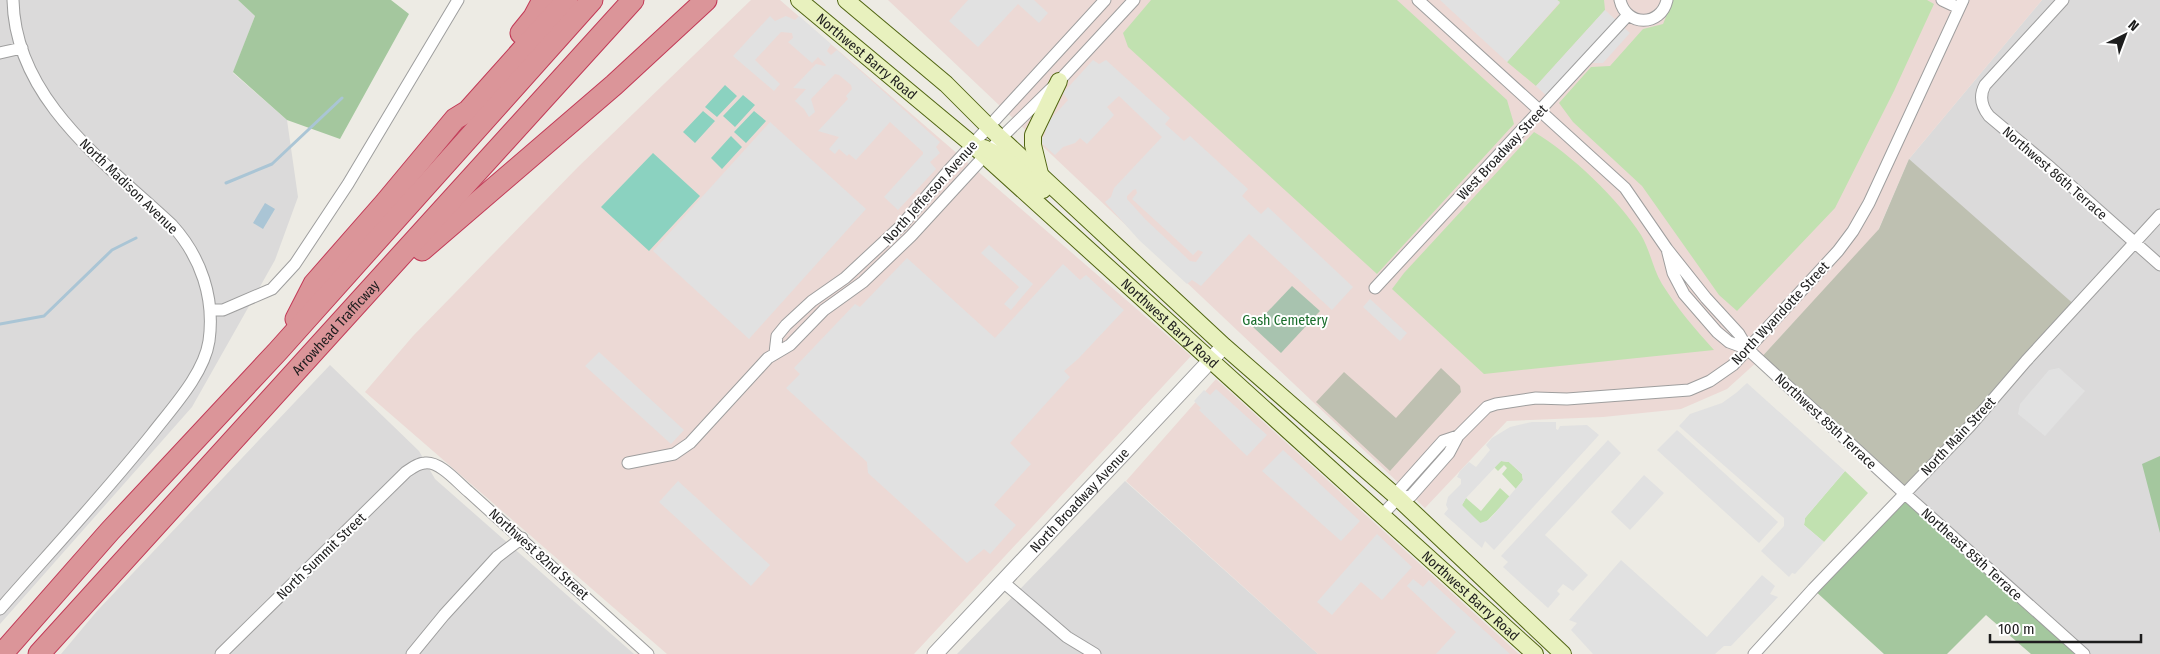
<svg xmlns="http://www.w3.org/2000/svg" width="2160" height="654" viewBox="0 0 2160 654" font-family="'Fira Sans Condensed',sans-serif">
	<rect width="100%" height="100%" fill="#edebe4"/>
	<path fill="#dbdada" d="M0,0H238L255,16L233,73L287,120L298,197L275,260L192,407L0,624Z
		M2042,0H2160V654H2089L1904,493L1879,229L1909,159Z
		M330,365L419,451L435,479L634,654H61L97,611Z
		M1125,481L1318,654H957Z"/>
	<path fill="#ecd9d5" d="M751,0H780L1191,356L914,654H667L365,392L413,336L578,167Z
		M888,0H2042L1909,159L1877,233L1758,361L1727,389L1681,409L1603,417L1507,421L1425,508Z
		M1216,379L1519,654H1318L1126,481Z"/>
	<path fill="#bec0b1" d="M1909,159L2077,307L1904,493L1758,361L1879,229Z
		M1441,368L1460,386L1461,392L1390,471L1316,402L1344,372L1396,418Z"/>
	<path fill="#c1e1b0" d="M1151,0H1397L1507,100L1514,124L1377,274L1128,47L1123,33Z
		M1557,0H1604L1605,10L1536,86L1507,62L1560,3Z
		M1673,0H1927L1934,4L1894,91L1835,208L1737,311L1719,295L1642,186L1573,122L1559,103L1591,67L1610,66L1643,29L1663,24Z
		M1534,132C1570,153 1619,200 1641,235C1650,250 1653,269 1662,284C1677,308 1695,329 1714,350L1484,374L1392,289L1404,273Z
		M1501,461L1509,462L1522,474L1523,480L1516,489L1502,474L1507,468L1504,465L1498,471L1494,467Z
		M1845,471L1868,493L1824,542L1804,525L1805,518Z
		M1500,488L1510,497L1485,523H1480L1463,508L1462,505L1466,498L1481,511Z"/>
	<path fill="#a4c79e" d="M238,0H391L409,14L340,139L287,120L233,72L255,16Z
		M2160,456V533L2142,464Z
		M1904,493L2084,654H2031L1986,615L1947,654H1884L1813,589Z"/>
	<path fill="#a8c3af" d="M1292,286L1320,311L1281,353L1253,327Z"/>
	<path fill="#8bd2c0" d="M725,85L737,96L717,117L705,107Z
		M743,95L755,105L735,127L723,116Z
		M703,111L715,121L695,143L683,132Z
		M754,111L766,121L746,143L734,132Z
		M731,136L742,147L722,169L711,158Z
		M653,153L700,196L649,251L601,207Z"/>
	<path fill="#e1e1e1" fill-rule="evenodd" d="M968,0H1034L1048,13L1039,23L1018,4L978,47L949,21Z
		M1440,0H1557L1560,2L1507,62Z
		M1605,10L1630,33L1603,63H1583L1550,99L1536,86Z
		M770,16L775,21L786,16L795,20L799,16L831,44L827,51L831,55L837,50L940,142L936,147L940,153L930,162L936,169L898,210L884,197L923,154V152L890,122L856,160L849,154L847,156L839,149L835,154L829,149L839,137L818,131L848,99L846,96L852,89L851,85L839,75L835,74L811,99L815,112L809,117L804,109L795,101L806,89L793,88L816,64L825,66L826,65L818,57L812,63L788,42L793,38L792,33L781,32L755,60L780,84L774,91L733,56Z
		M1093,60L1099,64L1106,60L1170,118L1165,124L1184,141L1190,136L1248,189L1242,196L1261,214L1268,207L1353,287L1332,310L1249,234L1201,286L1192,280L1187,284L1139,240L1105,202L1111,197L1114,188L1162,137L1119,96L1107,107L1114,115L1087,144L1080,138L1075,143L1063,147L1055,155L1039,141L1045,135L1047,123L1068,100L1063,93ZM1136,189L1137,193L1132,199L1193,255L1198,250L1203,252L1196,262L1190,261L1146,220L1127,199V196L1133,190Z
		M770,122L866,209L749,339L653,251Z
		M989,245L1033,284L1011,310L1004,304L1019,287L981,253Z
		M907,258L995,338L1063,264L1080,280L1086,275L1124,310L1078,359L1064,371L1070,377L1010,443L1031,464L994,505L1016,525L990,554L984,549L967,563L868,473L867,462L786,388L800,374L794,368L855,304L860,307Z
		M1370,299L1407,333L1400,341L1363,307Z
		M599,352L684,430L671,444L585,366Z
		M2059,368L2085,391L2045,436L2018,414L2020,404L2049,370Z
		M1747,383L1845,471L1805,518L1804,525L1824,542L1795,574L1792,573L1789,577L1761,551L1784,526V518L1679,426L1690,414L1722,403L1736,393Z
		M1216,389L1267,435L1247,456L1199,410L1201,408L1194,401L1204,390L1210,395Z
		M1532,422H1556V429L1558,430L1560,426L1587,425L1599,435L1494,550L1485,541L1482,548L1444,514L1448,509L1446,505L1448,497L1461,484V479L1457,477L1460,471L1469,462L1476,467L1490,450L1486,445L1492,438L1510,427ZM1501,461L1509,462L1522,474L1523,480L1489,520L1480,523L1462,505L1466,498Z
		M1677,430L1778,522L1759,543L1657,450Z
		M1608,440L1621,453L1545,535L1588,575L1573,591L1563,584L1557,591L1560,594L1548,608L1503,567L1508,562L1501,556Z
		M1283,450L1360,521L1341,541L1262,471Z
		M1644,475L1664,493L1630,530L1611,512Z
		M678,481L770,565L751,586L659,502Z
		M1377,534L1412,567L1382,600L1361,582L1332,615L1317,602Z
		M1621,560L1707,637L1762,575L1775,586L1770,594L1778,597L1731,646H1724L1715,654H1593L1571,630L1577,623L1569,620Z
		M1413,579L1423,587L1429,580L1510,654H1436L1456,632L1407,586Z"/>
	<path fill="#aac5d5" d="M265,203L275,209L263,229L253,223Z"/>
	<g fill="none" stroke-linecap="round" stroke-linejoin="round">
		<path stroke="#aac5d5" stroke-width="3" d="M226,183L272,164L342,98
			M0,324L44,316L112,250L136,238"/>
		<g stroke="#9e9e9e" stroke-width="13">
			<path id="minor" d="M1418,0L1625,188L1667,249
				M1620,0C1626,27 1661,27 1667,0
				M1942,0L1959,8
				M2063,0L1985,85C1979,96 1981,106 1989,116L2051,168L2160,265
				M0,53L22,48
				M1375,288L1628,15
				M210,310H223L272,289L295,264L348,184L458,0
				M1748,349L1729,342L1717,332L1684,294L1673,273L1667,249L1706,298L1739,334L1748,349L1754,355L1904,493L2084,654
				M775,353L777,336L786,325L812,301L845,278L901,226L950,169L1105,0
				M628,463L674,454L690,443L768,358L790,345L824,310L863,282L911,236L1001,138L1059,81L1134,0
				M1398,498L1411,496L1449,453L1458,436L1487,407L1496,404L1536,398L1567,399L1689,390L1710,381L1733,365L1838,251L1853,231L1869,203L1963,0
				M1382,515L1398,498L1400,489L1434,451L1443,441L1458,436
				M1002,581L1067,637L1095,654
				M0,609C51,551 104,494 152,434C172,408 204,374 209,341C215,298 201,257 172,225C107,164 15,100 13,0
				M221,654L406,472C412,468 418,463 425,463C440,461 458,483 469,492L648,654
				M412,654L444,615L497,557L522,538
				M1754,654L1813,589L1970,426L2026,361L2160,215"/>
		</g>
		<g stroke="#9e9e9e" stroke-width="17">
			<g id="tertiary">
				<path id="s1" d="M935,654L1224,346"/>
			</g>
		</g>
		<g stroke="#516512" stroke-width="18">
			<g id="secondary">
				<path id="s2" d="M799,0L973,145L1535,654"/>
				<path d="M846,0L946,84L994,132L1224,346L1398,498L1563,654"/>
				<path d="M984,148L1004,158L1043,190"/>
				<path d="M1040,174L1033,145V135L1059,81"/>
			</g>
		</g>
		<g stroke="#c23a57" stroke-width="23">
			<g id="motorway">
				<path d="M521,33L534,17L543,0"/>
				<path d="M422,250L614,85L706,0"/>
				<path d="M296,319L314,284L385,203L455,119L468,111L567,0"/>
				<path d="M2,654L110,531L278,351L592,0"/>
				<path id="s3" d="M39,654L633,0"/>
			</g>
		</g>
		<use href="#minor" stroke="#fff" stroke-width="11"/>
		<use href="#tertiary" stroke="#fff" stroke-width="15"/>
		<use href="#secondary" stroke="#e8f1be" stroke-width="16"/>
		<use href="#motorway" stroke="#db9599" stroke-width="21"/>
	</g>
	<g text-anchor="middle" stroke-width="4" stroke-linejoin="round" paint-order="stroke">
		<g font-size="14" fill="#1d1d1d" stroke="#fff">
			<text dy="5" stroke="none"><textPath href="#s2" startOffset="88">Northwest Barry Road</textPath></text>
			<text transform="translate(1502 152) rotate(-47)" y="5">West Broadway Street</text>
			<text transform="translate(2055 173) rotate(41)" y="5">Northwest 86th Terrace</text>
			<text transform="translate(129 186) rotate(44)" y="5">North Madison Avenue</text>
			<text transform="translate(930 192) rotate(-48)" y="5">North Jefferson Avenue</text>
			<text transform="translate(1780 313) rotate(-47)" y="5">North Wyandotte Street</text>
			<text dy="5" stroke="none"><textPath href="#s2" startOffset="492">Northwest Barry Road</textPath></text>
			<text dy="5" stroke="none"><textPath href="#s3" startOffset="441">Arrowhead Trafficway</textPath></text>
			<text transform="translate(1826 421) rotate(43)" y="5">Northwest 85th Terrace</text>
			<text transform="translate(1958 436) rotate(-47)" y="5">North Main Street</text>
			<text dy="5" stroke="none"><textPath href="#s1" startOffset="211">North Broadway Avenue</textPath></text>
			<text transform="translate(539 554) rotate(42)" y="5">Northwest 82nd Street</text>
			<text transform="translate(1972 554) rotate(42)" y="5">Northeast 85th Terrace</text>
			<text transform="translate(321 556) rotate(-44)" y="5">North Summit Street</text>
			<text dy="5" stroke="none"><textPath href="#s2" startOffset="898">Northwest Barry Road</textPath></text>
		</g>
		<g font-size="14" fill="#196d2b" stroke="#fff">
			<text x="1285" y="325">Gash Cemetery</text>
		</g>
	</g>
	<g transform="translate(2125 35) rotate(42)" stroke="#ffffff" stroke-width="4" paint-order="stroke">
	<path d="M0-4L9 19L0 12L-9 19Z" fill="#1d1d1d"/>
	<text y="-8" font-size="14" font-weight="bold" text-anchor="middle" fill="#1d1d1d">N</text>
	</g>
	<path d="M1990 634v8h151v-8" fill="none" stroke="#1d1d1d" stroke-width="2.5"/>
	<text x="1998" y="634" font-size="15" fill="#1d1d1d" stroke="#ffffff" stroke-width="4" paint-order="stroke">100 m</text>
</svg>
